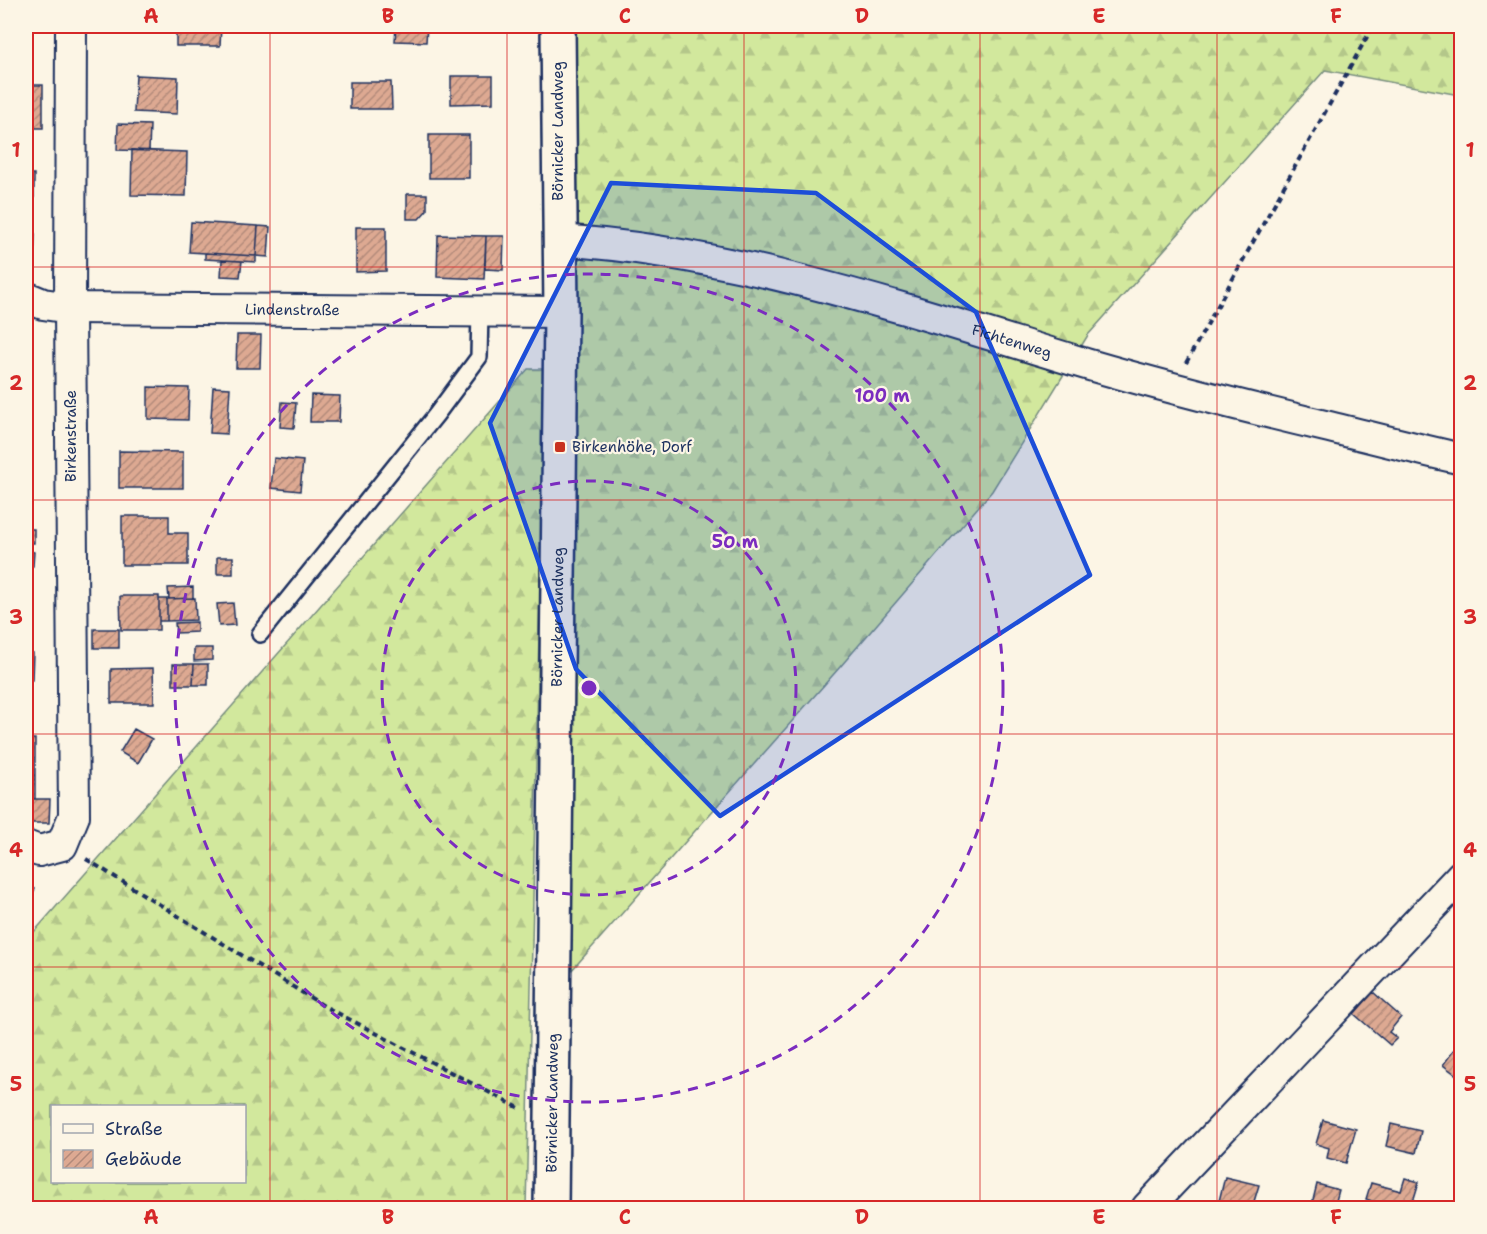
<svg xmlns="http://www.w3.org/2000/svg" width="1487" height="1234" viewBox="0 0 1487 1234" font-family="'Shantell Sans',sans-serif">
	<defs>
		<pattern id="forest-firs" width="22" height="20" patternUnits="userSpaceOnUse" patternTransform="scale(1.5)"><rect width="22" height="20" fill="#d2e89d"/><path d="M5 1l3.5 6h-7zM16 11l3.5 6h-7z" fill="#b4c78a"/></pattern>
		<pattern id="building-hatch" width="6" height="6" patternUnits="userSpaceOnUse" patternTransform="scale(1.5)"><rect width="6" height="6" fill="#dda992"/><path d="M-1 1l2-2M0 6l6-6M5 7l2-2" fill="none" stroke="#b28a7a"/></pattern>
	</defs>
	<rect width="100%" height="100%" fill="#fcf5e5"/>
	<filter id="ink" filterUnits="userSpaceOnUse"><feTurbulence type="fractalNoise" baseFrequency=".0167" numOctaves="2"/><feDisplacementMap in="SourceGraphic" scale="12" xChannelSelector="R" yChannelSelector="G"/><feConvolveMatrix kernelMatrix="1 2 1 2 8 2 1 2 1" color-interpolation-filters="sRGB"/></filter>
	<g filter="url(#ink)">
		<path fill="url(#forest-firs)" stroke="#768c7e" stroke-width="1.5" fill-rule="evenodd" d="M575,26H1461V94H1454L1325,70L1088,335L992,491L840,667L564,979L575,370Z
			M528,369H545L526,1208H26V941ZM52,1106H244V1182H52Z"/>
		<path fill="url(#building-hatch)" stroke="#1b2f5e" stroke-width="1.5" d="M176,26H221L220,46H176Z
			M396,26H427L426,42L395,41Z
			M136,75L178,77L177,114L134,112Z
			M451,76H493V103L451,104Z
			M350,82H391L392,109H350Z
			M26,85H43V128H26Z
			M118,124L150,125L149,151L117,150Z
			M429,135H469V178H429Z
			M132,150L187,152L186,196L131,195Z
			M26,174H34V221H26Z
			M407,194H427V210L419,219H407Z
			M191,222L258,226L256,256L189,252Z
			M258,226L270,227L268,257L256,256Z
			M356,227H386V271L356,272Z
			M26,234H35L34,259H26Z
			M438,235L486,236L484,279L437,277Z
			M486,236H504L503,270L485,269Z
			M205,253L256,256V262L205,259Z
			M222,260L242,261L240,277L221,276Z
			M237,335H261L260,368H236Z
			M148,387L189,388L188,420L148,419Z
			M213,387L230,388L227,434L210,433Z
			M311,395L340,396L339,422H310Z
			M282,402L296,403L294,428L280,427Z
			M119,451L183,452V488H119Z
			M274,458L303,461L300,491L271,488Z
			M122,516H169V533H188V565H122Z
			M26,529H34V543H30V551L34,552L33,566H26Z
			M217,557H233V574H217Z
			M193,587V598L169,599L168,588Z
			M120,596H159V630H121Z
			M195,598L196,620L167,621V599Z
			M159,599H167V621H159Z
			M26,601H32V634H26Z
			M233,603L235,625L219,626L217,604Z
			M197,622V632L176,633L175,623Z
			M94,629H119V648H94Z
			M194,648H212V660L194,661Z
			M26,652L33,653L32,680H26Z
			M173,664H194L193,685H173Z
			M194,664H208V685H193Z
			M153,668L154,703H111V669Z
			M134,729L152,739L138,763L120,752Z
			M26,739H35V799H26Z
			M29,799H50L49,823H28Z
			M26,885L35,889L26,912Z
			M1373,992L1401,1017L1389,1032L1397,1038L1390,1045L1354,1014Z
			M1457,1046L1462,1049V1079L1443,1065Z
			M1323,1120L1356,1129L1346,1163L1327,1158L1329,1148L1316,1144Z
			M1391,1124L1421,1131L1416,1153L1386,1146Z
			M1225,1177L1259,1185L1252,1208L1219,1201Z
			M1405,1178L1419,1182L1411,1208H1377L1378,1203L1366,1199L1371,1183L1401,1191Z
			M1317,1184L1339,1190L1334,1208H1311Z"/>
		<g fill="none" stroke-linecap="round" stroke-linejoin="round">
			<g stroke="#1b2f5e" stroke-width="20">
				<path id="service" d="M260,634L436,415L479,357L480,311"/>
			</g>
			<g stroke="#1b2f5e" stroke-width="34">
				<g id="minor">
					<path id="s1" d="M559,240C740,252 914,312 1086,364C1165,387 1245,407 1325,426C1371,437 1416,449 1462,459"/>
					<path id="s2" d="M26,297L43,304L70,308L561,312"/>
					<path d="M26,846L39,851L62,845L74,816L70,308L71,26"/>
					<path d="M1147,1208L1462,875"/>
				</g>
			</g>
			<g stroke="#1b2f5e" stroke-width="38">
				<g id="tertiary">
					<path id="s3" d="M551,1208L561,312L558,26"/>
				</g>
			</g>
			<path stroke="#1b2f5e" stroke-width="4" stroke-dasharray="6 4.5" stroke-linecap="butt" d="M1186,363L1373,26
				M86,859L324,1006L521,1109"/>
			<use href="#service" stroke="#fcf5e5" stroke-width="15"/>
			<use href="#minor" stroke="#fcf5e5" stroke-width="30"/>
			<use href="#tertiary" stroke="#fcf5e5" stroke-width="33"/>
		</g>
	</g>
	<path fill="#1d4ed8" fill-opacity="0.2" stroke="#1d4ed8" stroke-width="4.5" stroke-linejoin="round" d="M611,183L816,193L976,312L1090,575L720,816L576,669L490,423Z"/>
	<path fill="none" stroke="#d62828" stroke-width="1.5" stroke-opacity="0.55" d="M270,26V1208M507,26V1208M744,26V1208M980,26V1208M1217,26V1208M26,267H1462M26,500H1462M26,734H1462M26,967H1462"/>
	<g fill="none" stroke="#7b2cbf" stroke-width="3" stroke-dasharray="10 8">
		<circle cx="589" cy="688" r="207"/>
		<circle cx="589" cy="688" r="414"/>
	</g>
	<rect fill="#c8321e" stroke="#fcf5e5" stroke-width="2" x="554" y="441" width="12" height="12" rx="3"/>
	<g text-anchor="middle" stroke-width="4.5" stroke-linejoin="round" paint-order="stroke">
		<g font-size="15" fill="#1b2f5e" stroke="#fcf5e5">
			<text transform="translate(558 131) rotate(-90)" y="5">Börnicker Landweg</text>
			<text dy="5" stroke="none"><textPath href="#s2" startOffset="268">Lindenstraße</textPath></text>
			<text dy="5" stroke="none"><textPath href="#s1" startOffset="465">Fichtenweg</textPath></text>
			<text transform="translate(71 436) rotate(-90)" y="5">Birkenstraße</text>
			<text dy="5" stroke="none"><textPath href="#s3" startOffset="591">Börnicker Landweg</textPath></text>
			<text dy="5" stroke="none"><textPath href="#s3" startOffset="105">Börnicker Landweg</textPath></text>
		</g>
		<g font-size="15" fill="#1b2f5e" stroke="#fcf5e5" text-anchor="start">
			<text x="572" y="452">Birkenhöhe, Dorf</text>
		</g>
	</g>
	<circle cx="589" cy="688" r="9" fill="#7b2cbf" stroke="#fcf5e5" stroke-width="3"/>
	<g font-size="18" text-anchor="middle" font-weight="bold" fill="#7b2cbf" stroke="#fcf5e5" stroke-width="4.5" stroke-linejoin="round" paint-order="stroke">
		<text x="882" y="402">100 m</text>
		<text x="735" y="548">50 m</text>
	</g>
	<rect width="1487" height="1234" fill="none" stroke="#fcf5e5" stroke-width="66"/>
	<rect x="51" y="1105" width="195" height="78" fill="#fcf5e5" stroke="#a2a6af" stroke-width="1.5"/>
	<rect x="63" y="1124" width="30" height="9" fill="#fcf5e5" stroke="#a2a6af" stroke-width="1.5"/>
	<text x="105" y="1135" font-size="18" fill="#1b2f5e">Straße</text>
	<rect x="63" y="1150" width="30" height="18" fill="url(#building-hatch)" stroke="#a2a6af" stroke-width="1.5"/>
	<text x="105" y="1165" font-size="18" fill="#1b2f5e">Gebäude</text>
	<rect x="33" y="33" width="1421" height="1168" fill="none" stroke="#d62828" stroke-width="2"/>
	<g font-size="20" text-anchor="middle" font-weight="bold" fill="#d62828">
		<text x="151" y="23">A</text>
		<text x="388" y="23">B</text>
		<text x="625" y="23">C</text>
		<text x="862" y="23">D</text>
		<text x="1099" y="23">E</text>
		<text x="1336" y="23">F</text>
		<text x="16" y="157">1</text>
		<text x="1470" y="157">1</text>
		<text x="16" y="390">2</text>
		<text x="1470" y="390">2</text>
		<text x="16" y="624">3</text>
		<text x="1470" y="624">3</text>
		<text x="16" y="857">4</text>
		<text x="1470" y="857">4</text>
		<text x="16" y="1091">5</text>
		<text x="1470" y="1091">5</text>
		<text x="151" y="1224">A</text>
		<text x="388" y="1224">B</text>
		<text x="625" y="1224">C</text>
		<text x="862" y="1224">D</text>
		<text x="1099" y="1224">E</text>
		<text x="1336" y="1224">F</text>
	</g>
</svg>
